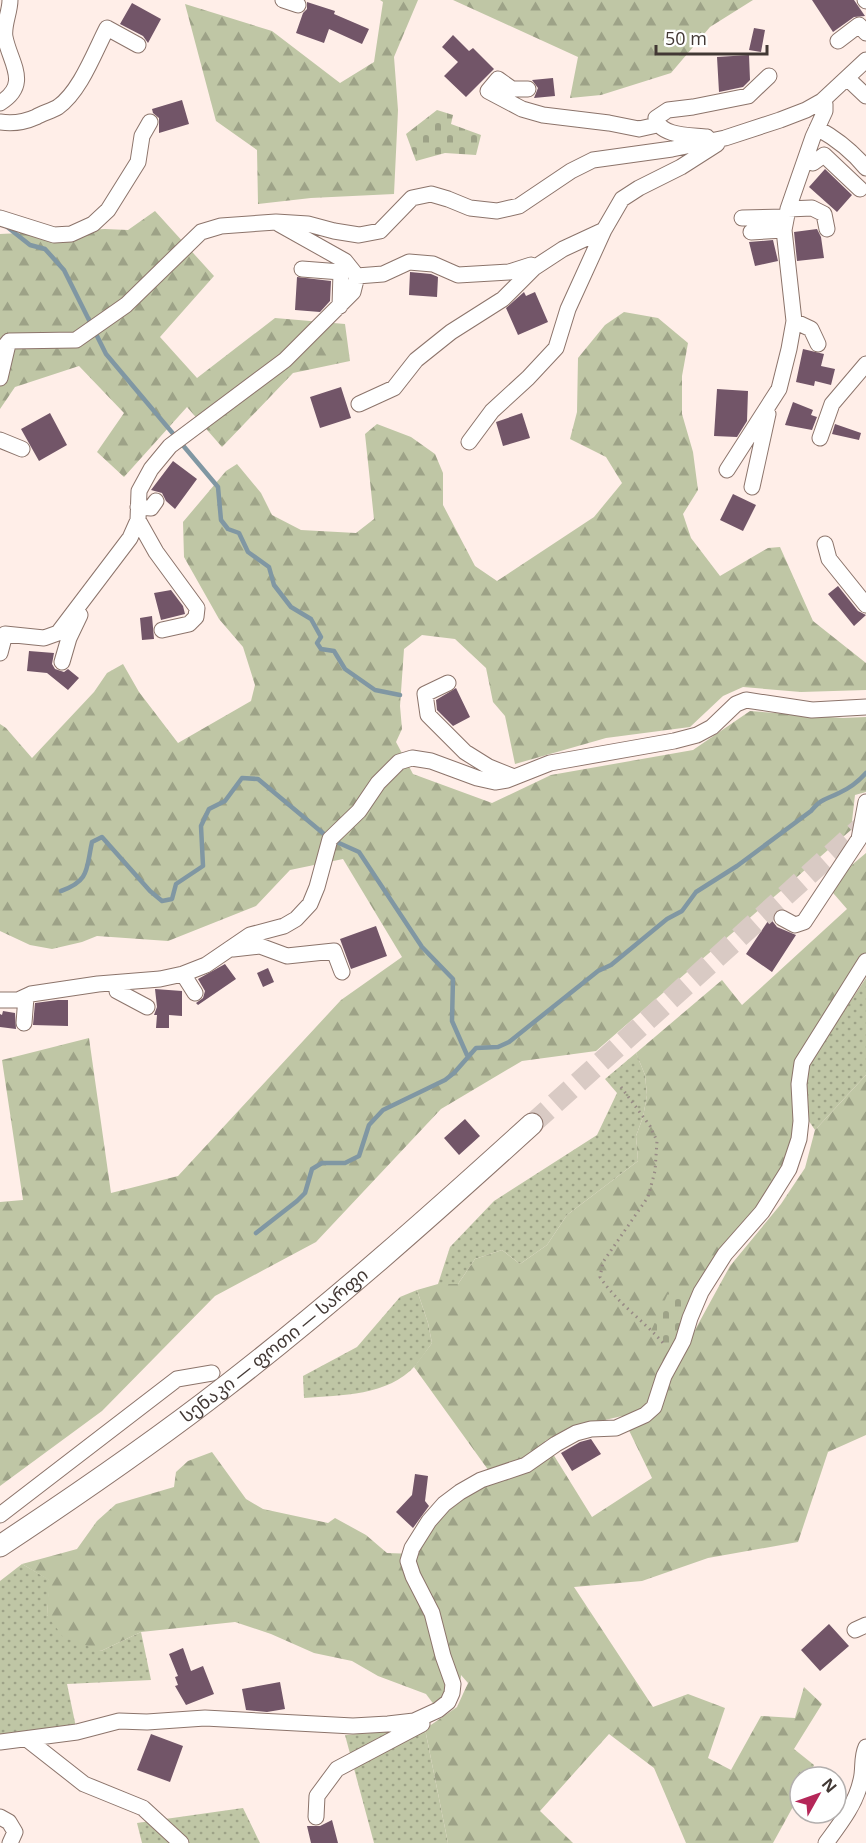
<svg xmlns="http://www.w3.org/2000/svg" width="866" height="1843" viewBox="0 0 866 1843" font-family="'Open Sans','Noto Sans Georgian',sans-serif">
	<defs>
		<pattern id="grass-dots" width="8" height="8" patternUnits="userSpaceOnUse" patternTransform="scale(1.5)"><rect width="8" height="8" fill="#bfc6a5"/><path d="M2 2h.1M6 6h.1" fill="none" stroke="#9da287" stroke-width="1.8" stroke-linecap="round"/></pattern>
		<pattern id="forest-firs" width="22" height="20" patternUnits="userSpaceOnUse" patternTransform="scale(1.5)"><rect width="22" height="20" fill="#bfc6a5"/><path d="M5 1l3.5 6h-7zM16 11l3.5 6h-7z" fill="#9da287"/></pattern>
		<pattern id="cemetery-stones" width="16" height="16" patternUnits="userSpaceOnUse" patternTransform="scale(1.5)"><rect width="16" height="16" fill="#bfc6a5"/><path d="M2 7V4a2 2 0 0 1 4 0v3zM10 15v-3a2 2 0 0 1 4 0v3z" fill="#9da287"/></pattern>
	</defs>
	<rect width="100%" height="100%" fill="#ffeee8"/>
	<path fill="url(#grass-dots)" d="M866,978V1075L815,1130L804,1114L807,1067Z
		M636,1053L645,1075L647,1095L643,1117L636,1136L638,1161L567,1215L547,1245L520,1264L502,1250L475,1259L458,1284H438L450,1247L494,1201L597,1135L617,1093L605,1079Z
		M417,1290L428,1323L432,1343C426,1351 421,1359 415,1366C388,1396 341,1395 304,1398L303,1376L357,1347L400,1297Z
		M22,1564L50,1580L47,1615L101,1651L141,1632L151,1680L67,1684L77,1732L0,1746V1581Z
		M425,1729L448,1843H374L345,1735Z
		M243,1808L260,1843H142L137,1823Z"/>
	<path fill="url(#forest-firs)" fill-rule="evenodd" d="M380,0H418L394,57L398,110L394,194L311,198L258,204L257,150L216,121L185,4L272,31L340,83L374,62L383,2Z
		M453,0H753L710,27L671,73L601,95L570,98L578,57Z
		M155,211L214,276L160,337L197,378L275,318L345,324L350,361L293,373L222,447L187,407L124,477L97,452L124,413L79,366L15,387L0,409V234L105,229L128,230Z
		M624,312L658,318L688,343L682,376V414L693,452L698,490L683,514L691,538L720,576L768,548L780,547L813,621L866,663V690L801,692L743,687L723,696L690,727L606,738L515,764L505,716L493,702L486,668L455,639L422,635L404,649L400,706L402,729L396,742L413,774L492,803L551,775L693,750L750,711L843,718L866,717V792L855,795L851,830L596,1051L522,1061L441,1109L316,1242L215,1296L102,1411L0,1486V1202L23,1200L2,1060L89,1038L111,1193L178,1176L341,1000L402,957L343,859L290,870L256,906L168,941L97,936L82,942L52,949L30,945L0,931V724L6,728L32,758L94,692L107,673L123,664L139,692L178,743L251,701L255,685L243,647L219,619L184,557L183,522L226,471L237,464L261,493L272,515L301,530L356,533L374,519L365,434L377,424L411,437L435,454L443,473V505L475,566L497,581L594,517L622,483L606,457L570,439L577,412L578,358L605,325Z
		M866,853V955L796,1061L799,1146L703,1285L690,1339L730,1266L781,1204L805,1168L815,1130L866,1075V1435L828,1452L798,1542L708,1558L642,1581L574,1587L653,1707L688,1694L725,1708L708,1758L731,1770L761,1716L795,1718L804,1687L822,1704L794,1749L814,1765L809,1777H800V1794L773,1843H686L654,1768L609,1734L540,1811L573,1843H448L425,1729L457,1707L468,1683L461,1675C461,1689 448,1700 438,1710L426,1694L378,1676L352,1661L314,1653L271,1634L235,1622L141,1632L101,1651L63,1637L47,1615L49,1580L22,1564L77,1549L97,1521L116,1504L174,1487L176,1472L188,1461L212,1452L246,1499L263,1509L328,1523L335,1518L366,1535L387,1553L415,1554L420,1534L474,1490L494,1478L414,1367L432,1343L428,1323L417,1290L438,1284H458L475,1259L502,1250L520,1264L547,1245L567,1215L638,1161L636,1136L643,1117L647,1095L645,1075L636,1053L722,980L742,1005L847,909L827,886ZM622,1416L652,1478L592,1517L545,1441L567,1429Z"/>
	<path fill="url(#cemetery-stones)" d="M437,110L453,115L451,124L481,135L476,155L445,153L416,161L406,134Z
		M670,1289L696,1304L674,1356L650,1333Z"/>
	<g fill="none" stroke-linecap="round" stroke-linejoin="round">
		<path stroke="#8097a3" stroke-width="4.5" d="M6,226L30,245L45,249L64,270L106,354L218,487L221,520L228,529L239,533L248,552L269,567L274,585L291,607L311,619L321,637L317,643L321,649L334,651L345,669L375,690L400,695
			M61,891C90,881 86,869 92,842L102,837L150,891L162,901L172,899L176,884L203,866L201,826L209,809L225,801L242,778L258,779L330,839L359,852L422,947L453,979L452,1021L467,1055
			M256,1233L297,1201L305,1193L312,1169L322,1163H345L359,1156L369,1125L383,1110L445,1080L454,1073L476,1048L498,1047L509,1042L598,971L611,965L667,919L682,911L696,892L737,866L811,811C822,798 825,800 839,793C848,789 859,781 866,773"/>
	</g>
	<path fill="#725568" d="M812,0H854L865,16L854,17L833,32Z
		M307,2L335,11L334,14L369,29L362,44L329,29L324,43L296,33L303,13L307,9Z
		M132,3L161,19L148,43L143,36L120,24Z
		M754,28L765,30L761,52L749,50Z
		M453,35L469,51L473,48L494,69L466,97L444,76L458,62L442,47Z
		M749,55L750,80L743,87L719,92L717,57Z
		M553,78L555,96L534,98L538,88L532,80Z
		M182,100L189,124L159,133V118L153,113L152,109Z
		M825,169L852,195L837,212L809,187Z
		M817,229L821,237L824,258L797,261L794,232Z
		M773,240L778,261L755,266L749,242Z
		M410,272L431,274L438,277L437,297L409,295Z
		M297,277L331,281L330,301L320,312L295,310Z
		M524,292L526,296L535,292L548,322L518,335L506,308Z
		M803,349L824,354L821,366L835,369L831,385L815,381L814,386L796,382Z
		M341,387L351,418L320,428L310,397Z
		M717,389L748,391L747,421L737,437L714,436Z
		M793,402L813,410L811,415L817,417L812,430L785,425Z
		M50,413L67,445L39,461L21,429Z
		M522,413L530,438L503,446L496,422Z
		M835,424L861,433L859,440L832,434Z
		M173,461L197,479L175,509L166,501L162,493L151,490Z
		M733,494L756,505L743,531L720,520Z
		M838,586L858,611L866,615L854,626L828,594Z
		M171,590L183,606L185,614L161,620L154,593Z
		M152,616L154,639L142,640L140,618Z
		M29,651L54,653L52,664L55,669L64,672L68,669L79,678L68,690L47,673L27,671Z
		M456,688L470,717L453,726L437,710L436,700Z
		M770,918L777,927L796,935L772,972L746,954Z
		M376,926L387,956L351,969L340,939Z
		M225,964L236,979L198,1005L196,1003L203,998L205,991L198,979Z
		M268,968L274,982L263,987L257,973Z
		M155,989L182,991V1016L169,1015V1028H156L157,1015H154L157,1007Z
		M58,1000H68V1026L33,1025L35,1003Z
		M3,1011L15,1013L16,1029L0,1027V1014L2,1015Z
		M465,1119L480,1136L459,1155L444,1138Z
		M591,1439L601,1454L572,1471L561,1453L580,1442Z
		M415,1474L428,1476L425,1501L429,1506L413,1528L396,1512L412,1495Z
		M829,1624L849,1646L820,1671L801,1650Z
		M183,1648L191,1671L203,1666L214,1694L186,1705L175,1686L178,1685L175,1677L178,1676L169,1654Z
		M280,1682L285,1709L267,1712L246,1710L242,1689Z
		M151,1734L183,1746L170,1782L137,1770Z
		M332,1820L338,1843H311L307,1826H320Z"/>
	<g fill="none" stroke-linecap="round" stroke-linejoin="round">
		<path stroke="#d9cac4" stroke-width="21" stroke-dasharray="21 10" stroke-linecap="butt" d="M532,1124L866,823"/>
		<g stroke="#8c746b" stroke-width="17">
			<path id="minor" d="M283,0L298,5
				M865,0L866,1
				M838,41L859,25L866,33
				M847,78L866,96
				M528,89H512L498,79L488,91L522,109L543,115L609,123L639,129L657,125
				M0,103C31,84 10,63 5,37C3,26 10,12 10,0
				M0,122C13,124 25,122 36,117C43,113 51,111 58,107C80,92 95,51 107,28L138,45
				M817,128C837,139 852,151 866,168
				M707,137C691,135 660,137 656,118L668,110L693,107L748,96L769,76
				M805,161L813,163L824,155L860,189
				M788,209L812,208L824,214L827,229
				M0,218L54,235L71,234L93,224L108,210L138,162L142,136L150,122
				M742,218L786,217
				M751,232L784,230
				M534,268L563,249L604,230
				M302,269L341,272L340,306
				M357,276L383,274L409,262L433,264L458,275L509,272L531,265L534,268L503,299L451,332L416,360L394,388L359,404
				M794,321L811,329L818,344
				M0,352L9,341L76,340L126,305L201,232L221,226L276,222L308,224L334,231L359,235L380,231L412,198L431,194L448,199L470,208L497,211L519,206L571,171L593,160L672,149L725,138L780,120L806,110L822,101L866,60
				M0,378L8,344
				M820,438L832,404L866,364
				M0,440L22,449
				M469,442L492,411L528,378L556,348L568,309L604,230L622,199L639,188L681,167L717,144
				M727,470L779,389L789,349L794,321L784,230L788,209L797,183L813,137L825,111V104L822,101
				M752,487L768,414
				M138,507L151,508L156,501
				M138,520L156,552L197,608L196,617L189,624L162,630
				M825,544L829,559L866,605
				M0,653L5,634L44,638L58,633L130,538L138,520L139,491L151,469L170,446L285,360L353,292L357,276L345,261L279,224
				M62,662L69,638L80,615
				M448,683L425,694L428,715L465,752L489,767L514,777
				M782,918L795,925L804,922L859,839L866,802
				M233,949L260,946L287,956L334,951L342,972
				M183,974L195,993
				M117,983V991L147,1007
				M0,1000H18L31,994L98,984L160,979L183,974L206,965L250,935L284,926L296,919L310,904L317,887L330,839L359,811L378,783L399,762L412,758L431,761L477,778L495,782L507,780L550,763L674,741L697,735L712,727L736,704L746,700L812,710L866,707
				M24,1023L26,997
				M0,1515L177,1379L212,1373
				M855,1630L866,1625
				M28,1740L84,1784L143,1808L181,1843
				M0,1742L77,1732L119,1721L147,1722L205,1718L353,1726L388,1724L414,1721L438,1710L448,1702L452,1693L453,1684L443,1656L432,1613L413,1576L408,1561L412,1548L429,1521L444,1504L460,1492L481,1480L526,1465L556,1444L576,1433L591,1429L616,1428L645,1415L654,1407L664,1376L683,1341L690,1318L701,1292L725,1254L762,1212L789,1169L799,1139L801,1121L799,1084L802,1063L866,961
				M0,1817L9,1822L15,1832L10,1843
				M316,1817L317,1796L337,1769L422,1724
				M826,1843C840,1824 856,1804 861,1780C864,1769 861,1758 866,1747"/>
		</g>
		<g stroke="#8c746b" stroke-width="23">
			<g id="highway">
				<path id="s1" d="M0,1546C77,1495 153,1443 226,1386C332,1304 433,1214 532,1124"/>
			</g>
		</g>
		<path stroke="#978a85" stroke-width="3" stroke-dasharray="1.5 4.5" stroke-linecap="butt" d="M621,1087L650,1126L657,1141L655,1171L648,1197L603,1262L600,1277C617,1303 644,1321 664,1344"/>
		<use href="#minor" stroke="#fff" stroke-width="15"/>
		<use href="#highway" stroke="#fff" stroke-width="21"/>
	</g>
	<g text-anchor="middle" stroke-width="6" stroke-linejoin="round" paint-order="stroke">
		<g font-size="18" fill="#423834" stroke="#fff">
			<text dy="6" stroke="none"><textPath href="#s1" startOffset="340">სენაკი — ფოთი — სარფი</textPath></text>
		</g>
	</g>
	<g transform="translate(818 1795) rotate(50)"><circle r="28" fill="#ffffff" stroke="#b3afae" stroke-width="1.5"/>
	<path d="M0-4.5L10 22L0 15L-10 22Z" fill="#b52759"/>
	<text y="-9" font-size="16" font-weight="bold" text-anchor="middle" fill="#423834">N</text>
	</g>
	<path d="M656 45v9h111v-9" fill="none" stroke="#423834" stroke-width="3"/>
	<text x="665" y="45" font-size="18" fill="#423834" stroke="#ffffff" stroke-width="4.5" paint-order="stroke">50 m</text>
</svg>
